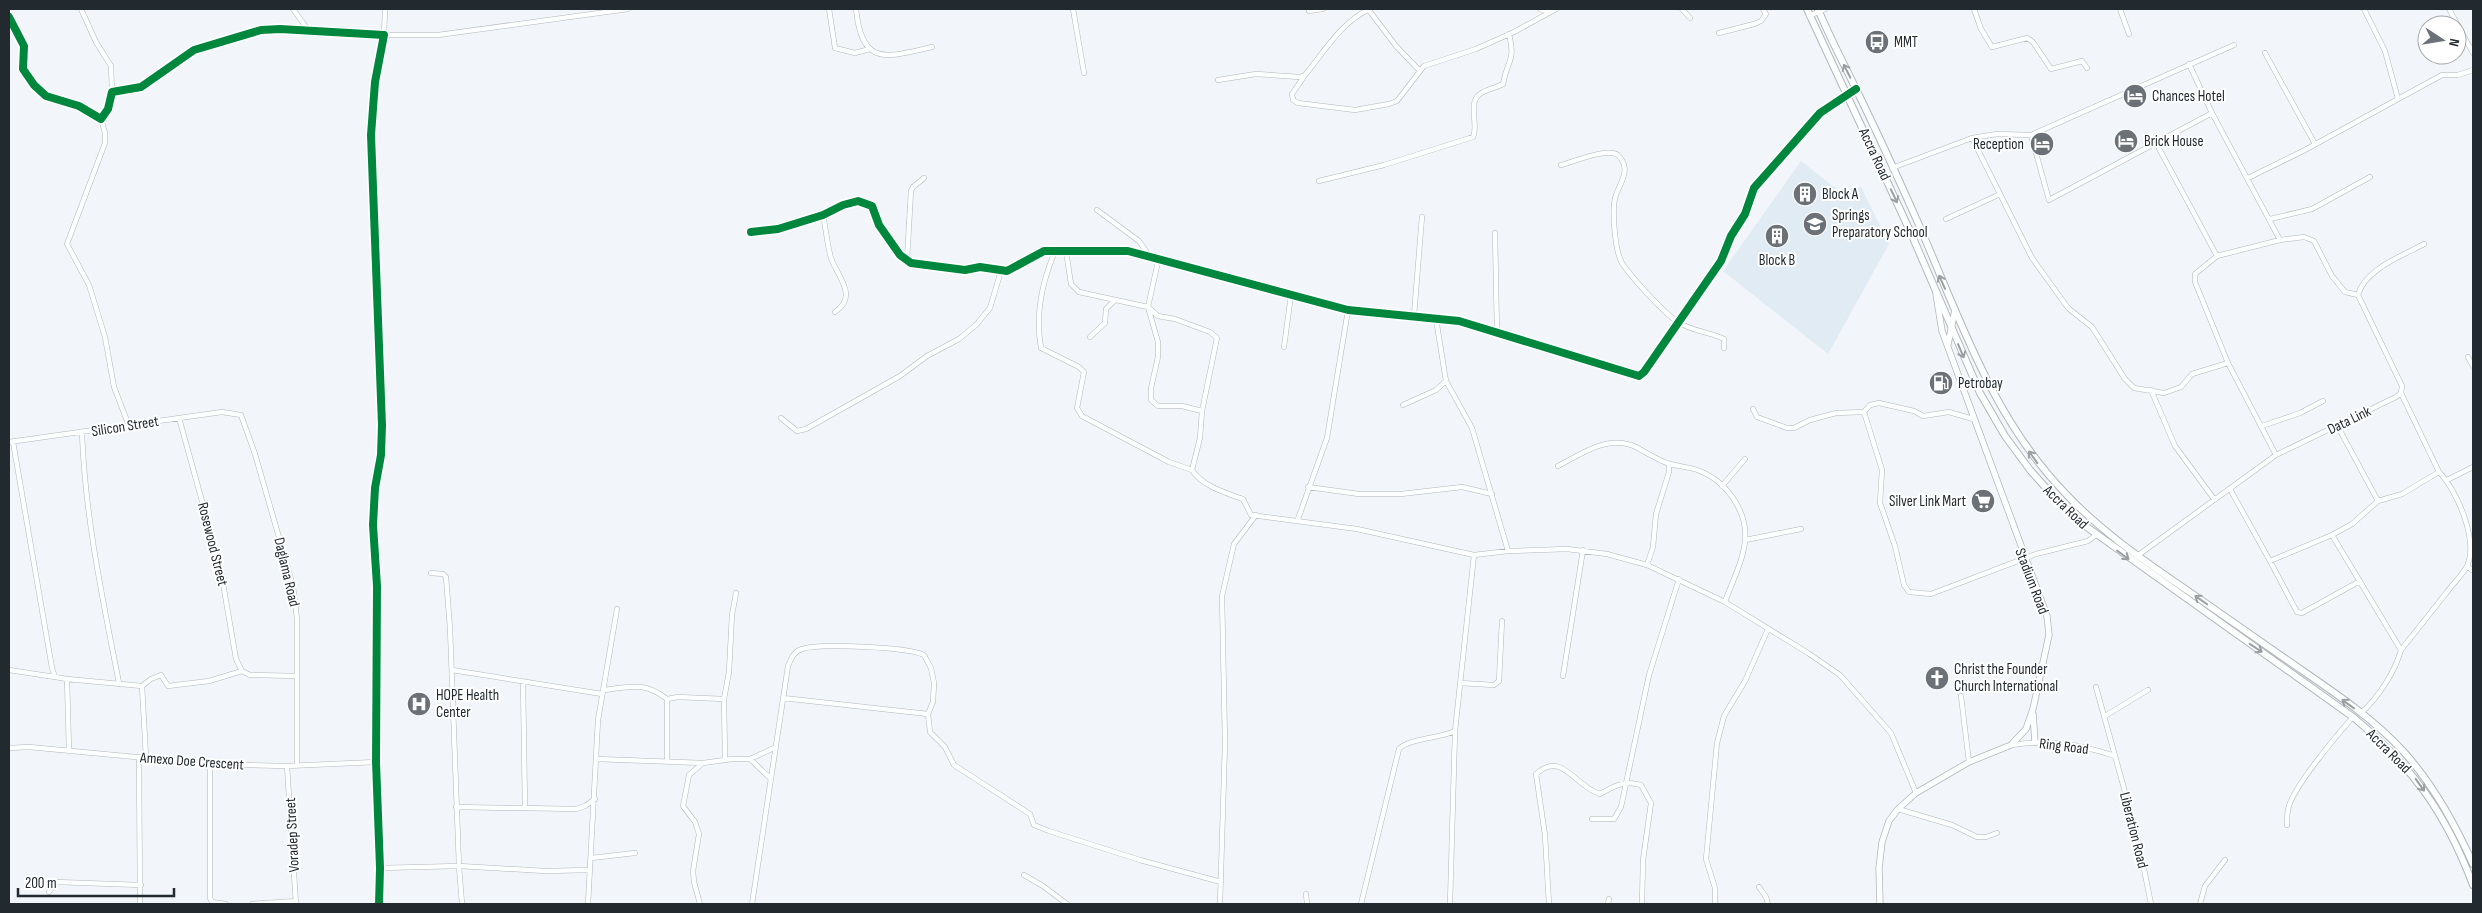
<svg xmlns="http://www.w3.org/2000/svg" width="2482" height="913" viewBox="0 0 2482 913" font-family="'Sofia Sans Condensed',sans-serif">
	<rect width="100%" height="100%" fill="#f2f6fa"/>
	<path fill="#e0ebf4" d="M1801,161L1838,190L1861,187L1889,244L1828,354L1723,271Z"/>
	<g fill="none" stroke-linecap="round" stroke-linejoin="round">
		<g stroke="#b2b7bb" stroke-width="5.5">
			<path id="minor" d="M81,9L96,42L111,66L112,92
				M293,9L309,31
				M385,9L384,35H438L628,9
				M829,9L835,48L855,53L870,49
				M856,9C862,68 887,57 932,47
				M1073,9L1084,73
				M1368,9L1396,46L1419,70
				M1540,9L1549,12
				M1682,9L1690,18
				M1974,9L1981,29L1992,47L2027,38L2033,42L2051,69L2082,61L2087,68
				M2120,9L2129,34
				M2364,9L2385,51L2398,99
				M2449,9L2473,53
				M1309,11L1323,9
				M1809,16L1825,9
				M9,17L24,46L23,69L34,85L46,96L79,106L101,119L108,109L112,92L141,87L194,50L261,30L280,29L384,35L375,82L371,135L382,425L381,455L375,488L373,525L377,586L376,762L380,868L379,904
				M1719,33L1754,24L1761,21L1766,14L1763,9
				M2265,53L2315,144
				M2189,64L2212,113L2280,240
				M1305,75L1292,94L1293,100L1298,103L1355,110L1389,104L1397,101L1424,66L1476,49L1514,32L1556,9
				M1218,80L1256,74L1300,77L1305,75C1324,52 1342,21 1370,9
				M101,119L105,133V143L67,244L89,285L105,337L114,387L129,426
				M2031,135L2049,200L2212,113
				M1972,138L2032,258L2068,308L2092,327L2125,379L2134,388L2164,393L2181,387L2192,374L2228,363
				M2156,143L2217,256
				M1561,165C1573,162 1610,146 1619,156C1631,170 1621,181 1616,195C1611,208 1615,251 1622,263C1631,277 1664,313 1678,322C1691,331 1710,332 1724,339V348
				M1892,168L1972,138L1997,134L2031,135L2234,45
				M2248,178L2303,151L2442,75H2458L2473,70
				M1319,181L1384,165L1473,137C1479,125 1467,103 1480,94C1487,89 1496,88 1503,84C1507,59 1516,63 1509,34
				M1097,210L1139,241L1148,254
				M823,215C826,229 827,244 831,258C837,276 859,296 835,312
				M1946,219L1998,195
				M2270,219L2312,209L2370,177
				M751,232L778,229L823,215L843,205L858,201L872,206L879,225L900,255L911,263L965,270L980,267L1007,271L1044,251H1128L1348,310L1459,321L1639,376L1644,372L1721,261L1731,236L1745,214L1754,188L1820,113L1856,89
				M1495,233L1497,332
				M1055,251C1042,283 1035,313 1041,348L1079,367L1084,372L1077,408L1082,416L1169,462L1192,470
				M1066,251L1071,284L1079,292L1148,307L1158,316L1175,319L1210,332L1217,338L1202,411
				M1159,257L1148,307L1158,342V357L1151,388V400L1158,406H1182L1202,411L1200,438L1192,470C1202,486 1226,493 1243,499L1251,515L1357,529L1474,555L1508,551L1567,549L1607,554L1647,565L1725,602L1808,653L1840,675L1891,733L1916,793
				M907,260L911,191L913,187L924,178
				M1414,315L1422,217
				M1436,319L1446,381L1472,428L1508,551
				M1090,337L1105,323L1106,309L1114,301
				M1284,347L1291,295
				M2468,357L2473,366
				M2151,390L2175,446L2214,499
				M2401,393L2439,472
				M1403,405L1436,390L1446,381
				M1753,409L1757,417L1787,428H1794L1810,420L1836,413L1864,412
				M1864,412L1882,470L1880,503L1895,546L1904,585L1909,592L1931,594L2036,554L2088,541L2096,535
				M1864,412L1870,405L1879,403L1914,411L1923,416L1949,412L1973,419
				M179,418L220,566L236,659L242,671
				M781,418L797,431L806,429L900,376L927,356L959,339L976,325L990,308L1001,271
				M2337,425L2378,501
				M2262,426L2300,413L2323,401
				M82,433C85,517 103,601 119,683
				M9,442L222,412L241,415L255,454L293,586L297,619V765
				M13,442L52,668L55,677L67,679
				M2276,455L2228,363L2195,282V274L2217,256L2280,240L2304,237L2314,241L2332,276L2345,292L2358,295
				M1558,466C1583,453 1609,434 1636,447C1647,453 1659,461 1670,464C1681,467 1690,467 1700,471C1729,483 1751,516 1744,548C1741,566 1731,584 1725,602
				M2447,480L2473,467
				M1722,486L1745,459
				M1308,487L1359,494H1401L1462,487L1492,494
				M2230,489L2270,561L2332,535L2401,650
				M1298,519L1327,438L1348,310
				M2332,535L2352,524L2378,501L2402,494L2439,472C2457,490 2480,543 2466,568C2461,576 2453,584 2447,592C2432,611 2417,630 2401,650C2395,672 2378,698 2361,713
				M1745,540L1801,529
				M2137,556L2276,455L2396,397L2401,393L2402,386L2358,295C2365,269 2402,256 2424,244
				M2270,561L2297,612L2302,613L2360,581
				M1647,565L1653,547L1656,514L1669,472V464
				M2467,566L2473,571
				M431,573L443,574L446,577L450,628L459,866L545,871L590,870
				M9,670L55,677
				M452,670L602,694
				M1563,676L1583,550
				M523,682L525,808
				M1460,683L1494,685L1499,681L1502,621
				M142,686L146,757
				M2096,687L2138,839L2151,904
				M603,690C630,687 644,681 667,699V761
				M1961,696L1969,762
				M783,698L928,714
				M667,699L678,697L724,699
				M2105,716L2148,690
				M2012,745C2051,739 2078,744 2115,756
				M9,748L29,747L210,764L287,766L376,762
				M69,750L67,679L142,686L151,679L161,675L168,686L209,681L242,671L250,675L297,676
				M139,757L140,904
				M597,759L703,763L732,759H750L771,779
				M750,759L776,747
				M725,760L724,699L729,672L732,615L736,593
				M210,764V898L212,902L226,904
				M287,766L296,904
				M456,807L576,809L585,806L595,799
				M1898,809L1952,825L1977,837H1986L1997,833
				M1592,819H1614L1621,807L1649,675L1679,579
				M2287,825C2287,820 2287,814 2288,810C2291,789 2338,734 2353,717
				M591,858L635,853
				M380,868L459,866L462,904
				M1024,875L1043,886L1067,904
				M1759,887L1766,897L1768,904
				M49,892L56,882L141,885
				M1306,894L1307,904
				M252,904L296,901
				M588,904L598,720L617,609
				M700,904L694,882L693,871L699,834L695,822L683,806L689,775L703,763
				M752,904L788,666C791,659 794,651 802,649C819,643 908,647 924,655L931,668L934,683L933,702L928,714L930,732L945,747L954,765L1030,814L1034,825L1049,831L1140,860L1221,882
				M1220,904L1225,743L1222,596L1234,544L1256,515
				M1361,904L1399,749C1407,739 1441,738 1455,731
				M1450,904L1455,731L1474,555
				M1549,904L1545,835L1536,774C1562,750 1574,786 1600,794C1614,786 1625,780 1641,785L1651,803L1643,860L1642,904
				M1608,904L1609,899
				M1715,904V888L1706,859L1717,743L1724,716L1745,681L1768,629
				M2200,904L2205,886L2225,860"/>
		</g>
		<g stroke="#b2b7bb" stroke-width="7">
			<path id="secondary" d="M1948,344L1955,310
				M2033,714L2035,742
				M1880,904L1879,868L1882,842L1889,821L1898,809L1916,793L1969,762L2011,745L2026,729L2033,709L2049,635L2047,616L1942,331L1936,294"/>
		</g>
		<g stroke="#b2b7bb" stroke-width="8">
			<path id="primary" d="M1807,9L1910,231L1980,393L2005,436L2030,470L2057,500L2084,525L2353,717C2412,766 2446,813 2473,885
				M1818,9C1829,36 1843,62 1856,89C1878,134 1899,180 1919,225C1960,319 1992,417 2064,492C2102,533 2149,564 2194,595C2226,617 2258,640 2290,662C2329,689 2371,716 2403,751C2433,784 2455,824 2473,864"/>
		</g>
		<use href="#minor" stroke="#fdfefe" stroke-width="4.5"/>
		<use href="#secondary" stroke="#fdfefe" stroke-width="5.5"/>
		<use href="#primary" stroke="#fdfefe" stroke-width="6"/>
		<g stroke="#fff" stroke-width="11">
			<path id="cycleway" d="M9,17L24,46L23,69L34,85L46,96L79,106L101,119L108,109L112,92L141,87L194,50L261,30L280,29L384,35L375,82L371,135L382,425L381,455L375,488L373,525L377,586L376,762L380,868L379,904
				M751,232L778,229L823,215L843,205L858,201L872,206L879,225L900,255L911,263L965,270L980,267L1007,271L1044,251H1128L1348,310L1459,321L1639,376L1644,372L1721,261L1731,236L1745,214L1754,188L1820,113L1856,89"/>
		</g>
		<use href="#cycleway" stroke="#00873e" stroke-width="8"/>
	</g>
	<defs><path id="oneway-shaft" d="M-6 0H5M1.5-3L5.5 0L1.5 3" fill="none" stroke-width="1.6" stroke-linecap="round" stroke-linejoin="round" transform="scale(1.25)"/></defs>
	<g stroke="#9a9fa1">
		<use href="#oneway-shaft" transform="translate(1847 71) rotate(-117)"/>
		<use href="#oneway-shaft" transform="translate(1894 196) rotate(65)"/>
		<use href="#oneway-shaft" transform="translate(1942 282) rotate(-114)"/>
		<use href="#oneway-shaft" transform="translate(1961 351) rotate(67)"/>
		<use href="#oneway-shaft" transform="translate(2033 457) rotate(-126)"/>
		<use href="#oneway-shaft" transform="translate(2123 555) rotate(37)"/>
		<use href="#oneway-shaft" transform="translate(2201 600) rotate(-145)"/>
		<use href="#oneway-shaft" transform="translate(2256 648) rotate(34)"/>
		<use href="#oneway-shaft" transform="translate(2348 704) rotate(-144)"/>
		<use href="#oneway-shaft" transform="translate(2420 785) rotate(55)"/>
	</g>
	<defs>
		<g id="bus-disc" transform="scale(1.25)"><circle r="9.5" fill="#6b7177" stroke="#fff"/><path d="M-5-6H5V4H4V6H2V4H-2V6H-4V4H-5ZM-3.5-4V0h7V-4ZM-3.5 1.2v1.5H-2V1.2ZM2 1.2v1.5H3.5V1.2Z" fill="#fff"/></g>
		<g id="hotel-disc" transform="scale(1.25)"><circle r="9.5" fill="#6b7177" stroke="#fff"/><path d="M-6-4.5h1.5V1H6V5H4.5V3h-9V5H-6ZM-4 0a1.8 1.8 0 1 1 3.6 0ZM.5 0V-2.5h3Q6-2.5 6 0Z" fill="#fff"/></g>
		<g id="building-disc" transform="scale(1.25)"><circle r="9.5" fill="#6b7177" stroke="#fff"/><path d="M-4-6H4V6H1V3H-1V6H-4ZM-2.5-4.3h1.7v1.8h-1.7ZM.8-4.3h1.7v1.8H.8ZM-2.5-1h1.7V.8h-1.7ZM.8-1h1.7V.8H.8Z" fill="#fff"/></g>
		<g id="school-disc" transform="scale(1.25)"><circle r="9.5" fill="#6b7177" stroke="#fff"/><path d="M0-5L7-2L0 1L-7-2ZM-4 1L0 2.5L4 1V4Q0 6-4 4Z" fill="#fff"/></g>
		<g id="fuel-disc" transform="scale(1.25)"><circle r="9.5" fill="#6b7177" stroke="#fff"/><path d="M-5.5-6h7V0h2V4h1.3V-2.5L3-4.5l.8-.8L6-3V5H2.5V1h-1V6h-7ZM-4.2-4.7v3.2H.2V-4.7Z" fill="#fff"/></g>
		<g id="supermarket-disc" transform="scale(1.25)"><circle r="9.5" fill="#6b7177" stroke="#fff"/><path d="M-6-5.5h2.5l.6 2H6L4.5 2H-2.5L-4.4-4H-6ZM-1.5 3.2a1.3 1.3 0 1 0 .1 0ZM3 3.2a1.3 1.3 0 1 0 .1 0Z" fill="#fff"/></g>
		<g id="church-disc" transform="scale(1.25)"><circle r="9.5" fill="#6b7177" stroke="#fff"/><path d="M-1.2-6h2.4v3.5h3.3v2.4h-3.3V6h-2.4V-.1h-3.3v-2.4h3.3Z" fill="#fff"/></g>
		<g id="hospital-disc" transform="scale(1.25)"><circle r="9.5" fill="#6b7177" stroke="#fff"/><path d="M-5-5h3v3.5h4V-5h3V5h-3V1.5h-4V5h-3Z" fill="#fff"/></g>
	</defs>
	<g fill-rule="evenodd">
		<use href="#bus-disc" x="1877" y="42"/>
		<use href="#hotel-disc" x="2135" y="96"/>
		<use href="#hotel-disc" x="2126" y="141"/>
		<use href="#hotel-disc" x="2042" y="144"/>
		<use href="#building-disc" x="1805" y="194"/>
		<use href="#school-disc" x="1815" y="224"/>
		<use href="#building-disc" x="1777" y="236"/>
		<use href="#fuel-disc" x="1941" y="383"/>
		<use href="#supermarket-disc" x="1983" y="501"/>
		<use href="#church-disc" x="1937" y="678"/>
		<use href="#hospital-disc" x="419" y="704"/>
	</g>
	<g text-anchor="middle" stroke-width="4" stroke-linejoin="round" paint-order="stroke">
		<g font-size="15" fill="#222a30" stroke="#fff" text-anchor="start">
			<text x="1894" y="47">MMT</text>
			<text x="2152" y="101">Chances Hotel</text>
			<text x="2144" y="146">Brick House</text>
			<text x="2024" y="149" text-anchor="end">Reception</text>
			<text x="1822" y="199">Block A</text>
			<text x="1832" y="220">Springs<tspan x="1832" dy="17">Preparatory School</tspan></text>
			<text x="1777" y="265" text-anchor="middle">Block B</text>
			<text x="1958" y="388">Petrobay</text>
			<text x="1966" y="506" text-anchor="end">Silver Link Mart</text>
			<text x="1954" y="674">Christ the Founder<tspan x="1954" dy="17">Church International</tspan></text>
			<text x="436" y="700">HOPE Health<tspan x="436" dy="17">Center</tspan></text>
		</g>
		<g font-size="15" fill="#222a30" stroke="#fff">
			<text transform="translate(1875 154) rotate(65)" y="5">Accra Road</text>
			<text transform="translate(2349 420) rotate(-26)" y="5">Data Link</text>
			<text transform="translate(125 426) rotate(-9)" y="5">Silicon Street</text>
			<text transform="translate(2066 507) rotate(44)" y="5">Accra Road</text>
			<text transform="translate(213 544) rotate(76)" y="5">Rosewood Street</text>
			<text transform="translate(287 572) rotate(77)" y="5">Daglama Road</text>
			<text transform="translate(2032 581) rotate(69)" y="5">Stadium Road</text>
			<text transform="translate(2064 746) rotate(7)" y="5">Ring Road</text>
			<text transform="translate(2389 751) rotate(45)" y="5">Accra Road</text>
			<text transform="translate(192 761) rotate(4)" y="5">Amexo Doe Crescent</text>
			<text transform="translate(2134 830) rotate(76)" y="5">Liberation Road</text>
			<text transform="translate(292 835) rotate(-93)" y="5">Voradep Street</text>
		</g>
	</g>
	<rect width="2482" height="913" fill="none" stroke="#222a30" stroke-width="20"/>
	<g transform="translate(2442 40) rotate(102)"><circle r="24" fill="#ffffff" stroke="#a7aaac"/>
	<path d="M0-4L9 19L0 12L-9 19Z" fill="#6b7177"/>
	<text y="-8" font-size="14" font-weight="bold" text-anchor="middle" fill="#222a30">N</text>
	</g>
	<path d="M18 888v8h156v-8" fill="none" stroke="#222a30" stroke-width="2.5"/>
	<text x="25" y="888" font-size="15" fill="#222a30" stroke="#ffffff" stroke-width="4" paint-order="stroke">200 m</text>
</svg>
